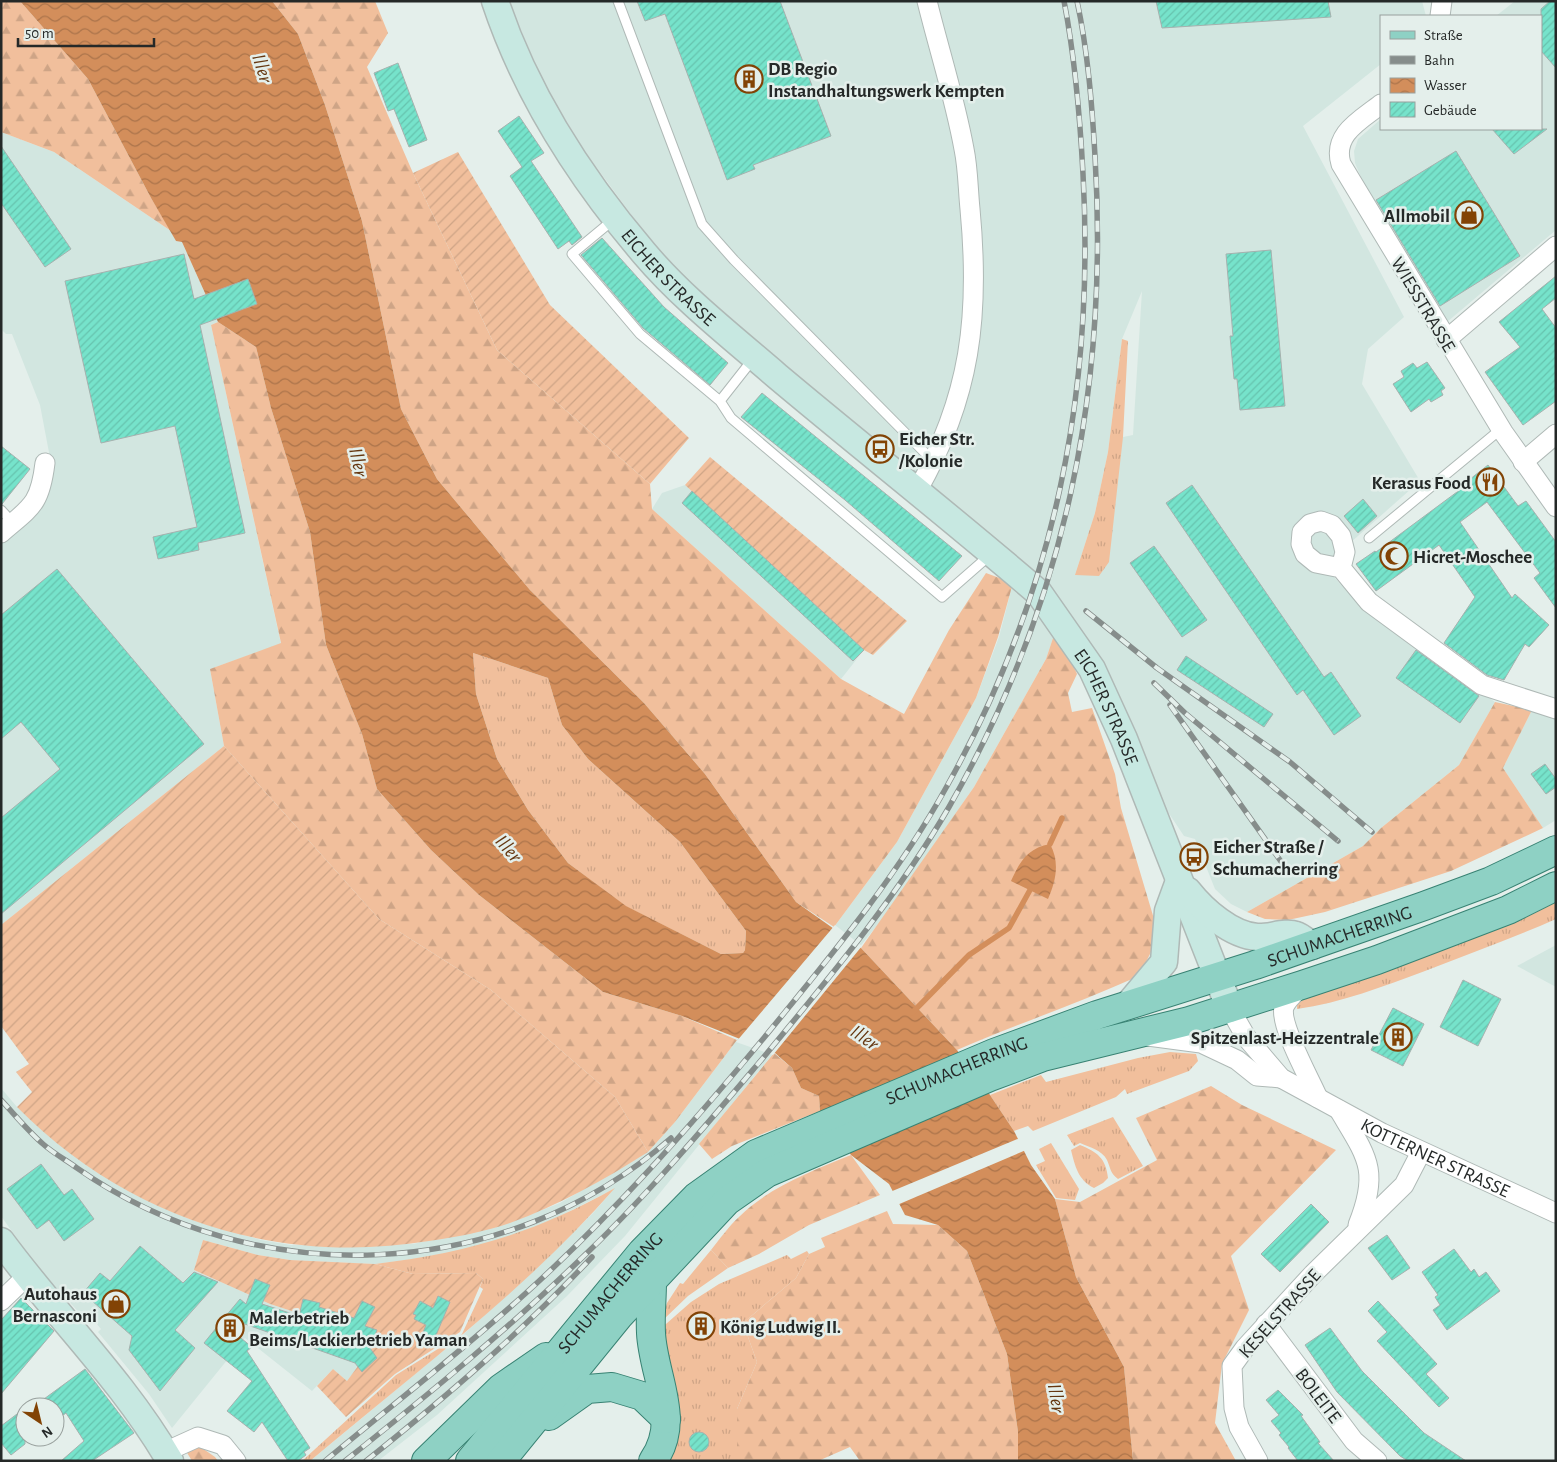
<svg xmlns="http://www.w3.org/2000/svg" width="1557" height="1462" viewBox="0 0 1557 1462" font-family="'Alegreya Sans',sans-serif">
	<defs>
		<pattern id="grass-tufts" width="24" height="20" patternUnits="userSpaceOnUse" patternTransform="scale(1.25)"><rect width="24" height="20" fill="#f1bf9c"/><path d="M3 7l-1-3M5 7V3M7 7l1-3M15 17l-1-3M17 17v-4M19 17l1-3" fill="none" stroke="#cea486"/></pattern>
		<pattern id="forest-firs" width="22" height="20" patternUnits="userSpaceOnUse" patternTransform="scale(1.25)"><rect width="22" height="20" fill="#f1bf9c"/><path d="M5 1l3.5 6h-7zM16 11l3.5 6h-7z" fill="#cea486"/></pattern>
		<pattern id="garden-furrows" width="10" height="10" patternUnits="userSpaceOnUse" patternTransform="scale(1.25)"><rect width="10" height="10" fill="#f1bf9c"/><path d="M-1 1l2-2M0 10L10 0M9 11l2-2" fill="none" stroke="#cea486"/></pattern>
		<pattern id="water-waves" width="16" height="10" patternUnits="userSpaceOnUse" patternTransform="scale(1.25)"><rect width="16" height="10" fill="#d38e5b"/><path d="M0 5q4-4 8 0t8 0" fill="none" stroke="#ab744b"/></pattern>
		<pattern id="building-hatch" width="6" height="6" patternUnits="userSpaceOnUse" patternTransform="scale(1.25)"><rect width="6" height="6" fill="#76e3cb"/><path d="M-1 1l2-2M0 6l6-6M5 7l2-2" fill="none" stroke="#66c3ae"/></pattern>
	</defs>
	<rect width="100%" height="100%" fill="#e4efeb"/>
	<path fill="#d2e6e0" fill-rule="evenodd" d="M508,1H1422L1426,16H1381V64L1303,126L1404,317L1368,349L1362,384L1420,481L1332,559V575L1345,589L1395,628L1495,702L1459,765L1381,828L1363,846L1247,912L1231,904L1215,889L1195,839L1184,836L1166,809L1135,734L1054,635L1046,659L974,787L884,917L625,1236L567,1296L437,1415L378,1461H310L466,1332L542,1263L593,1213L614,1189L538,1227L479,1247L414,1259L375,1264L290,1260L258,1255L203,1240L194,1270L270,1304L379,1339L347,1381L333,1369L312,1391L245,1338L172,1428L149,1394L98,1332L101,1329L90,1316L85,1319L38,1268L1,1216V1088L17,1107L93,1169L137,1195L189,1219L261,1240L291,1245L413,1244L509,1223L560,1203L648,1152L675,1122L737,1040L834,927L897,842L976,698L999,637L1013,583L704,299L652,243L586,153L548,92ZM1142,291L1133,435L1123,437L1075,575L1095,513L1108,452L1122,339Z
		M1515,1H1556V230L1447,322L1363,182L1355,163L1354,151L1358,139L1381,119V129H1541V16H1496Z
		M1,132L54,152L171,231L176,241L182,242L218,322L211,325L281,644L210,669L224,746L1,925V540L51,463L40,405L12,334H6L1,329Z
		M685,485L864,650L841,679L652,509L662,493Z
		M1532,710L1556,717V820L1543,828L1503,768Z
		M1556,945V987L1517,966Z"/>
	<path fill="url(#grass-tufts)" d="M1122,339L1128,341L1123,437L1109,562L1099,576L1075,575L1095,513L1108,452Z
		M473,653L548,678L562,725L588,759L680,842L746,931L745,950L743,953L721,954L625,906L568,863L528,810L497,759L476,694Z
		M1556,896V919C1513,938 1469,954 1425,971C1384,986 1341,1003 1297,1009V1001Z
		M1170,1052L1196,1054L1198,1061L1189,1071L1127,1094L1125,1089L1116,1097L1033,1131L1028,1126L1014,1131L990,1095L1041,1075L1046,1082L1138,1058Z
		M1113,1117L1143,1166L1118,1179C1110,1173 1111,1169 1107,1160C1102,1150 1089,1147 1080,1143L1074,1146L1067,1135Z
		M1051,1143L1079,1189L1075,1200L1056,1198L1036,1165L1045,1161L1039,1149Z
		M1080,1145C1097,1152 1106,1158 1108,1178L1103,1183L1094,1188C1078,1180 1075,1166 1071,1150Z
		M615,1188C525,1291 414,1373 310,1461H302L396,1375L462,1334L483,1289L480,1287L483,1279L476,1273L413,1274L375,1264C466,1253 535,1233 615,1188Z
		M711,1250L728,1268L688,1296L662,1321L667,1303L680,1283L683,1284Z
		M807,1251L809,1254L796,1278L743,1323L757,1362L737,1409V1461H660L658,1331L691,1302L719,1284L787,1255L791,1259Z"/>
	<path fill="url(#forest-firs)" d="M1,1H20L88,79L151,198L171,231L54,152L1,132Z
		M272,1H375L388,33L367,67L413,173L497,350L650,484L652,509L841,679L904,714L949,630L986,573L1013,583L998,637L976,698L897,842L834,927L796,902L705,774L644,703L530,590L437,479L401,409L362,221L325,105L298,34Z
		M218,322L256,347L271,408L310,532L326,645L362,734L377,789L431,850L479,895L603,992L682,1016L737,1040L675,1122L648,1152L615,1097L491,990L379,919L224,746L210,669L281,643L211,325Z
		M1054,635L1069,656L1077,674L1068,693L1072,712L1092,708L1115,774L1121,808L1154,919L1152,950L1139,976C1079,1003 1017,1024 957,1050L861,948L974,787L1046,659Z
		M1495,702L1532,710L1503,768L1543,828L1451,871L1325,912L1288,920L1265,919L1247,912L1363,846L1381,828L1459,765Z
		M774,1053L792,1068L801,1088L819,1096L820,1111L732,1146L712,1159L699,1144Z
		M1211,1086L1242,1105L1336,1150L1231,1256L1249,1310L1222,1364L1215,1423L1236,1461H1133L1124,1367L1076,1277L1055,1199L1080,1202L1157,1160L1136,1118Z
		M851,1155L880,1195L809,1225L759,1254L728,1268L711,1250C720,1239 728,1227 739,1217C769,1187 812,1171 851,1155Z
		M887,1211L893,1224L938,1225L967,1251L1007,1354L1018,1432V1461H860L850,1447L818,1461H737V1409L757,1362L743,1323L796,1278L809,1254L825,1247L821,1238Z
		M192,1441L215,1457L218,1461H192L183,1446Z"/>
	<path fill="url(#garden-furrows)" d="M458,152L550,305L689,438L650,484L497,350L413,173Z
		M710,457L907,621L873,655L864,650L685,485Z
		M224,746L379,919L491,990L615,1097L648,1152C604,1180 559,1205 510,1223C484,1232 456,1237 429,1241C275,1266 127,1218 17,1107L32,1092L16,1072L29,1064L1,1026V925Z
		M203,1240L258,1255L290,1260L375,1264L413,1274L476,1273L483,1279L460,1332L395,1374L346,1417L317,1386L333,1369L347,1381L378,1339L270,1304L194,1270Z"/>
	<path fill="url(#water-waves)" fill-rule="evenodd" d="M20,1H272L298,34L325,105L362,221L401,409L437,479L530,590L644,703L705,774L796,902L861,948L957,1050L990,1095L1014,1131L1031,1165L1055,1199L1076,1277L1124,1367L1133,1461H1018V1432L1007,1354L967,1251L938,1225L905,1215L889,1184L851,1155L820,1111L819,1096L801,1088L792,1068L775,1053L682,1016L603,992L479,895L431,850L377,789L362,734L326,645L310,532L271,408L256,347L218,322L182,242L176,241L151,198L88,79ZM473,653L548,678L562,725L588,759L680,842L746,931L745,950L743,953L721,954L626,906L568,863L528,810L497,759L476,694Z
		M1050,844C1060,862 1056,881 1048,899L1011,881C1020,861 1028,848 1050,844Z"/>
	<path fill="#e4efeb" d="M835,925L862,946L773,1055L736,1042Z
		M1020,1138L1026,1150L897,1205L890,1192Z"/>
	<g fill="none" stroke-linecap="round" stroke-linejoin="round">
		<path stroke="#d38e5b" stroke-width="5.5" d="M1050,844L1062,818
			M912,1013L969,955L1009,928L1030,890"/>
	</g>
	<path fill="url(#building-hatch)" stroke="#a6b1ae" d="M637,1H780L831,136L753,165L755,169L727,180L665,14L645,21Z
		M1156,1H1328L1331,17L1162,28Z
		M1550,1H1556V68L1541,51V9Z
		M398,63L427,140L409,147L394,109L388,111L374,73Z
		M519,116L544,153L531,161L582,237L572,245L569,241L558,249L510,176L522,167L498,131Z
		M1492,129H1547L1514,154Z
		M1,146L71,249L45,267L1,203Z
		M1456,151L1520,256L1440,306L1376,200Z
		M602,238L664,307L728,363L710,385L643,328L581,255Z
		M1271,250L1285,406L1240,410L1237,379H1234L1230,336H1233L1226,254Z
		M184,254L194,299L248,279L257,304L200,325L245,533L198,543L199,550L158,559L153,537L197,527L175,426L101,443L65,281Z
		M1556,276V298L1542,309L1556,328V401L1523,425L1485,372L1520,347L1499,322Z
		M1427,362L1445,388L1441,391L1443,395L1431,402L1429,399L1411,412L1393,384L1404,377L1401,371L1413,363L1417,368Z
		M762,393L962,556L939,581L845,500L741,417Z
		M1,446L30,469L2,504H1Z
		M1488,465L1518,506L1526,501L1556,542V608L1534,578L1540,573L1487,502L1460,522L1512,598L1515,594L1549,625L1529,647L1525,644L1504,680L1487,675L1444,643L1475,597L1439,545L1376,591L1356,564L1375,551L1376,552L1461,489L1460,487Z
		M1192,485L1324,677L1331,672L1361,716L1334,735L1303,690L1297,695L1166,503Z
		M692,491L864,650L853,661L682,503Z
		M1363,499L1377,516L1358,533L1344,516Z
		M1154,546L1207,620L1182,637L1130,563Z
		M57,569L204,744L1,914V818L60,769L21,722L1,739V615Z
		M1416,650L1479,696L1460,723L1396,678Z
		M1186,656L1273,714L1264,727L1177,670Z
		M1545,764L1556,779V787L1546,794L1531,774Z
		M1463,980L1501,999L1478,1046L1440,1027Z
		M1393,1008L1424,1024L1403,1066L1371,1050Z
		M41,1164L64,1195L72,1189L94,1219L64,1241L49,1220L37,1229L7,1189Z
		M1311,1204L1329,1222L1280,1272L1261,1254Z
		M1387,1235L1410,1268L1392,1280L1368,1248Z
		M140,1246L183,1283L194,1272L218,1282L175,1330L195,1348L160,1391L129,1350L132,1336L83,1293L100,1273L110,1281Z
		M1454,1249L1471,1272L1474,1269L1479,1277L1486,1272L1500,1291L1447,1330L1433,1310L1440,1305L1435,1297L1438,1295L1422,1272Z
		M255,1279L270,1285L262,1304L299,1316L303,1299L320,1303L319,1307L354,1318L362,1301L375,1307L365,1326L377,1330L370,1348L377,1358L362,1372L355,1363L225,1317L240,1299L246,1304Z
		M438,1296L450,1302L434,1340L422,1335L426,1325L414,1319L416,1315L413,1314L420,1301L433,1308Z
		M21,1298L54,1331L1,1394V1320Z
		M1378,1301L1437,1364L1426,1374L1449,1398L1439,1407L1377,1341L1387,1332L1368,1311Z
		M704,1314L712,1330L699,1337L691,1321Z
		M221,1322L252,1347L247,1351L310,1448L304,1452L306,1455L298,1461H288L262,1422L254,1432L227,1411L252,1381L204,1343Z
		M1330,1328L1362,1371L1424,1433L1466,1461H1408L1400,1456L1337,1392L1305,1345Z
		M85,1369L134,1433L92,1461H61L84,1441L66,1413L55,1421V1407H33Z
		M1278,1390L1303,1415L1301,1416L1320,1442L1318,1443L1334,1461H1298L1288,1448L1289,1447L1279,1435L1281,1433L1271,1421L1279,1415L1266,1400Z
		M25,1408V1444L11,1455L1,1443V1426Z
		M689 1442a10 10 0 1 1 20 0a10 10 0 1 1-20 0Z"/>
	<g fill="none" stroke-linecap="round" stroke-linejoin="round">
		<g stroke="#afb9b6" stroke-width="11">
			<path id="lane" d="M618,1L702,224L734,260L933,461
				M613,220L572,254L640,334L720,401L753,359
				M720,401L731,418L942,597L990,555
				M1,510L13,523
				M1369,538L1501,429"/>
		</g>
		<g stroke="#afb9b6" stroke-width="21">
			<g id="street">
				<path d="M1440,16L1442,1"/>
				<path d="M1381,104C1361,120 1332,134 1341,164L1503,432L1556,507"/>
				<path d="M1446,340L1556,246"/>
				<path d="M1523,462L1556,434"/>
				<path d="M917,491C971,397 980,315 970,209C968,189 968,168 964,149C955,99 939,50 927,1"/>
				<path d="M1,533C31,507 40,505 45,463"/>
				<path d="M1341,568L1345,552L1341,536L1332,525L1321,521L1310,524L1302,532L1301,544L1305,554L1316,563L1341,568L1369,602L1482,685L1556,709"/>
				<path d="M1302,986C1296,992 1287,999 1284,1007C1279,1025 1310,1079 1318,1098"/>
				<path id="s1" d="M1230,1009L1246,1037L1281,1078L1382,1133L1556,1213"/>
				<path d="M1148,1036L1201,1043L1237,1060L1257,1076L1281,1078"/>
				<path d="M1339,1110C1367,1157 1380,1170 1358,1225"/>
				<path d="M1,1301L27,1276"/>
				<path d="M1266,1324L1354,1441L1377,1461"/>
				<path d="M165,1452L198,1437L223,1445L236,1461"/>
				<path d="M1258,1461L1239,1427L1234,1408L1232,1366L1245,1348L1313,1274L1404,1185L1421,1152"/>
			</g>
		</g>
		<g stroke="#afb9b6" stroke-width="29">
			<g id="secondary">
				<path id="s2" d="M495,1C526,94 581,179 644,253C683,299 732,337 777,376C864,449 953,519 1039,593L1092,669L1124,739L1230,1009"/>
				<path d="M1188,891C1204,911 1231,935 1257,937C1269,938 1285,931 1296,935C1301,936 1308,943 1312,946"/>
				<path d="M1127,1006L1164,962L1168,911L1179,881"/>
				<path d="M1,1241C56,1316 123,1380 170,1461"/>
			</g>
		</g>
		<g stroke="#388273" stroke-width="30">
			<g id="primary">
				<path d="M652,1282C652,1299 650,1316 651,1333C653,1376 682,1420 653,1461"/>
				<path d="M549,1416L587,1389L612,1387L642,1396L666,1419"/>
				<path d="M426,1461L501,1388L546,1357"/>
				<path id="s3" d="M470,1461L642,1252L696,1197L756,1154L994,1053L1097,1015L1255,965L1424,906L1491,881L1556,850"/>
				<path d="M501,1461L619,1316L727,1201L767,1173L990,1077L1043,1057L1189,1021L1302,985L1377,960L1508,910L1556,886"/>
			</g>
		</g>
		<use href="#lane" stroke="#fff" stroke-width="9"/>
		<use href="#street" stroke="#fff" stroke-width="19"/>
		<use href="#secondary" stroke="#c7e8e1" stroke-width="26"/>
		<use href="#primary" stroke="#8ed1c4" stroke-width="28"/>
		<g stroke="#868d8b" stroke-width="5.5">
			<path id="rail" d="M1086,611L1157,668L1290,762L1372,832
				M1154,683L1185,713L1338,841
				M1170,705L1287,870
				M1,1100C15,1115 28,1131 43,1144C53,1153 66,1160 77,1168C255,1293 506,1284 671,1138
				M325,1461C392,1405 461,1352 526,1293C612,1215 689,1128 763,1039C829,958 897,877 947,786C1054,594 1095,393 1083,174C1080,117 1075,58 1064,1
				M345,1461C429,1394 512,1326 589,1251C651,1191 707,1124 763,1058C829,978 897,897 949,807C1065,604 1109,389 1095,156C1092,105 1088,52 1077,1
				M366,1461C447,1396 521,1333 592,1257"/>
		</g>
		<use href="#rail" stroke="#e4efeb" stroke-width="4" stroke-dasharray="11" stroke-linecap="butt"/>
	</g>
	<defs>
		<g id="building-ring" transform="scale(1.4375)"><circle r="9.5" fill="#e4efeb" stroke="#824305" stroke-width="1.5"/><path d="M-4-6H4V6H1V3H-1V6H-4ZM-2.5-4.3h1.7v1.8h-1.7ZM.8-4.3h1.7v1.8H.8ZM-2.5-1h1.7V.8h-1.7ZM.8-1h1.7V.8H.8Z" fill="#824305"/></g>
		<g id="shop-ring" transform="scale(1.4375)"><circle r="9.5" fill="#e4efeb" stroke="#824305" stroke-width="1.5"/><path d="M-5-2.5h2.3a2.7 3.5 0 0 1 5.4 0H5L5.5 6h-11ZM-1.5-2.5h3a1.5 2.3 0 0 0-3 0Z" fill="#824305"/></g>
		<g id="bus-ring" transform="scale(1.4375)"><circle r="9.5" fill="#e4efeb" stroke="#824305" stroke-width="1.5"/><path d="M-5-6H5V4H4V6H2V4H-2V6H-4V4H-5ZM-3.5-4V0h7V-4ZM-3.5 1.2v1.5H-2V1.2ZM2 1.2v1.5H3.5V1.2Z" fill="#824305"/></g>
		<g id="restaurant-ring" transform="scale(1.4375)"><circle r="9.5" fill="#e4efeb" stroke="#824305" stroke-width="1.5"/><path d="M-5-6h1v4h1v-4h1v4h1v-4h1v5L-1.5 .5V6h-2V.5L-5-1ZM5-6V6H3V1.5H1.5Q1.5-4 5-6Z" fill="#824305"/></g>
		<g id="mosque-ring" transform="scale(1.4375)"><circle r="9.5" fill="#e4efeb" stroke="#824305" stroke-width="1.5"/><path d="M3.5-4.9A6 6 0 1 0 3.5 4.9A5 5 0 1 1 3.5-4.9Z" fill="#824305"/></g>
	</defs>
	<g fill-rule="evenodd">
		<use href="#building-ring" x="749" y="79"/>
		<use href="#shop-ring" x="1469" y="215"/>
		<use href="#bus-ring" x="880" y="449"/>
		<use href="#restaurant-ring" x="1490" y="482"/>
		<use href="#mosque-ring" x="1394" y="556"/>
		<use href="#bus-ring" x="1194" y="857"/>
		<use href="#building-ring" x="1398" y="1037"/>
		<use href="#shop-ring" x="116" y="1304"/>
		<use href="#building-ring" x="701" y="1326"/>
		<use href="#building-ring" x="230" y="1328"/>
	</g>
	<g text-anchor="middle" stroke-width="5" stroke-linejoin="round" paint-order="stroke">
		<g font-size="19" font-weight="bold" fill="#252928" stroke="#e4efeb" text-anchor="start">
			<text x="768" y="75">DB Regio<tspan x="768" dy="22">Instandhaltungswerk Kempten</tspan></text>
			<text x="1450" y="222" text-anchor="end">Allmobil</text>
			<text x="899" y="445">Eicher Str.<tspan x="899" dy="22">/Kolonie</tspan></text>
			<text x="1471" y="489" text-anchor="end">Kerasus Food</text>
			<text x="1413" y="563">Hicret-Moschee</text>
			<text x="1213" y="853">Eicher Straße /<tspan x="1213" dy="22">Schumacherring</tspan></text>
			<text x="1379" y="1044" text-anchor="end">Spitzenlast-Heizzentrale</text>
			<text x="97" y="1300" text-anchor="end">Autohaus<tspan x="97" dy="22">Bernasconi</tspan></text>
			<text x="249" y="1324">Malerbetrieb<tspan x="249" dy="22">Beims/Lackierbetrieb Yaman</tspan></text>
			<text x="720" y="1333">König Ludwig II.</text>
		</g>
		<g font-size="19" fill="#252928" stroke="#e4efeb">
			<text dy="7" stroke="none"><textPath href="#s2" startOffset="329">EICHER STRASSE</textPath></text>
			<text transform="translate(1424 304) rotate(59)" y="7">WIESSTRASSE</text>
			<text dy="7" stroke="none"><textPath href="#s2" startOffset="949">EICHER STRASSE</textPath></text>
			<text dy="7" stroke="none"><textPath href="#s3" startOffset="1045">SCHUMACHERRING</textPath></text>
			<text dy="7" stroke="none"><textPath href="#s3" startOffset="639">SCHUMACHERRING</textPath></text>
			<text dy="7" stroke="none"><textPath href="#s1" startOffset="260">KOTTERNER STRASSE</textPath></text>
			<text dy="7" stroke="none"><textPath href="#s3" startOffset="219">SCHUMACHERRING</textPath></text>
			<text transform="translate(1279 1313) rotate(-48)" y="7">KESELSTRASSE</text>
			<text transform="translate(1319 1395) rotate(53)" y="7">BOLEITE</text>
		</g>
		<g font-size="20" font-style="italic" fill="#653710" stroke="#e4efeb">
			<text transform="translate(263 68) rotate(73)" y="7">Iller</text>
			<text transform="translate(359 462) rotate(77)" y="7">Iller</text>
			<text transform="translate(509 848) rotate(49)" y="7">Iller</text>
			<text transform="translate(865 1037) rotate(35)" y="7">Iller</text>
			<text transform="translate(1057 1398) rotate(81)" y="7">Iller</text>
		</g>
	</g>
	<rect width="1557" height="1462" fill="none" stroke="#252928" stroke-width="5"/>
	<rect x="1380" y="15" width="162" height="115" fill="#e4efeb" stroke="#98a09d"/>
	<rect x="1390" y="31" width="25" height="8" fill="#8ed1c4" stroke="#98a09d"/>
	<text x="1424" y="40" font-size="15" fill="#252928">Straße</text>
	<rect x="1390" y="56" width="25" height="8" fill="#868d8b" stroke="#98a09d"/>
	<text x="1424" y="65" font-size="15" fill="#252928">Bahn</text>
	<rect x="1390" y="78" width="25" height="15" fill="url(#water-waves)" stroke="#98a09d"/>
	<text x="1424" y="90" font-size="15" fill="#252928">Wasser</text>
	<rect x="1390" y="102" width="25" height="15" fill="url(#building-hatch)" stroke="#98a09d"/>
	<text x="1424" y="115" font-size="15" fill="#252928">Gebäude</text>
	<g transform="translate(40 1422) rotate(145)"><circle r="24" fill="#e4efeb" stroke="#98a09d"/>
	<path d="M0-4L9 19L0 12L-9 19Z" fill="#824305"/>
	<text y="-8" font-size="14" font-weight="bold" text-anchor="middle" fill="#252928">N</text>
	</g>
	<path d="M18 38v8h136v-8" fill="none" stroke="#252928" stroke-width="2.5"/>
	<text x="25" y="38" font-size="15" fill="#252928" stroke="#e4efeb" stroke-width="4" paint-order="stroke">50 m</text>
</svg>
